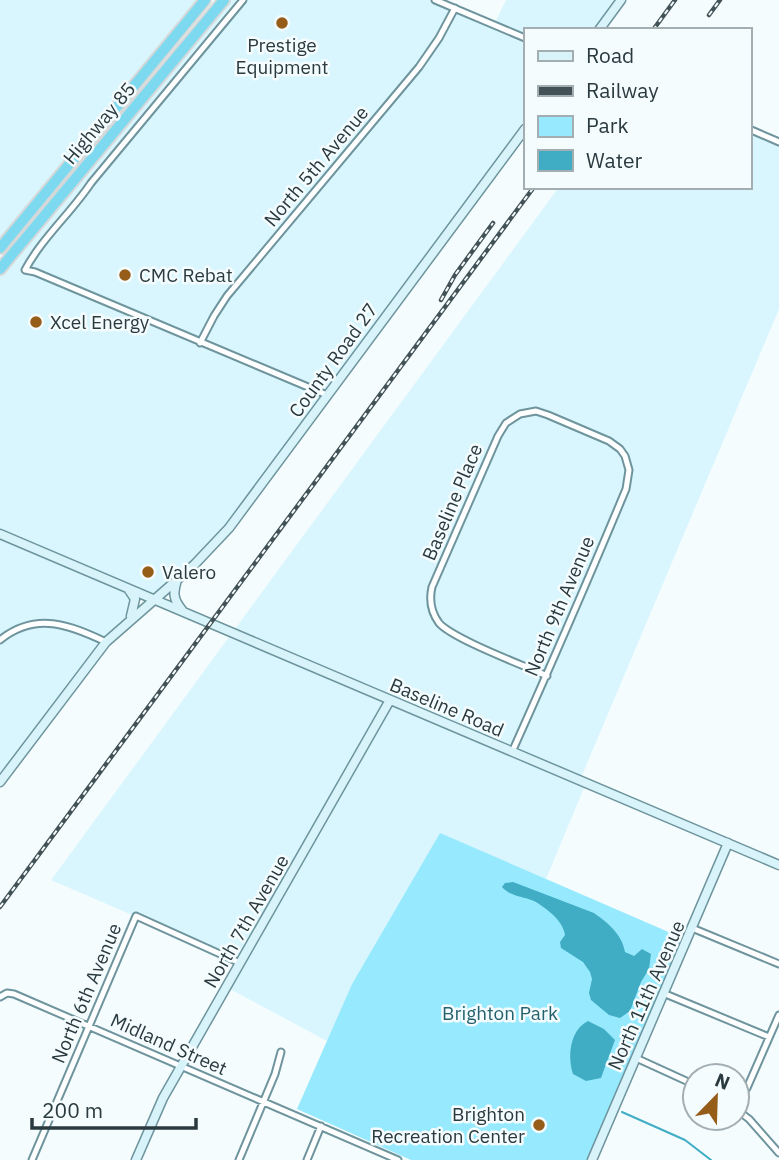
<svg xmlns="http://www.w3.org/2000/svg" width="779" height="1160" viewBox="0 0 779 1160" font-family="'IBM Plex Sans',sans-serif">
	<rect width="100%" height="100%" fill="#f4fcfe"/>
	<path fill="#d9f6fe" d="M0,0H205L0,248Z
		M224,0H435L494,25L506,0H621L599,30H525V129L229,528L155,600L134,595L129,620L114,634L0,782V269Z
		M749,129L779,142V309L580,780L586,783L546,879L440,834L352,984L327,1041L226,987L241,962L51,880L559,187H749Z"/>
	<path fill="#97eafe" d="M440,833L687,940L592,1160H411L297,1109L352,984Z"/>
	<path fill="#40adc5" d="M513,882L594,913C608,923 622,934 625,952L634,956L642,949L651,954L649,969L641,982L630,1011L620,1018L609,1015L591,1000L589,993L592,979L590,972L583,962L561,948L560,942L565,935C563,920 546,908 534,901C522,896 511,897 502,887L505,883Z
		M588,1021L604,1029L615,1040L601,1078L586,1081L573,1074C567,1056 570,1030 588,1021Z"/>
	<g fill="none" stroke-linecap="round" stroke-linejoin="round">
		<path stroke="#40adc5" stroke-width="2" d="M622,1112L685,1140L711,1160"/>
		<g stroke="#6e949d" stroke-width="9">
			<path id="street" d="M243,0L91,183C71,213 42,238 25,270L35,272L327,395
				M435,0L525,38
				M749,129L779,142
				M200,343L214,316L227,296L419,67L439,38L455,8
				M0,640C36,611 70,625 106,642
				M512,752C551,665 589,578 626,489L629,470L625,456L620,449L609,441L548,415L536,411L520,414L506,423L498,436L432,587C429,600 431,612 439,623C453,639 523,665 547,676
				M692,928L779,964
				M663,993L769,1037
				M0,997L7,993L14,994L398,1160
				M636,1058L695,1085
				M737,1102L747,1088L779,1015
				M737,1110L749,1119L779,1153
				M32,1160L136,916L240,963
				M239,1160L275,1074L281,1052
				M307,1160L321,1126"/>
		</g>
		<g stroke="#6e949d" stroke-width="11">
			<path id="secondary" d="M599,30L621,0
				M0,534L779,865
				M177,580C173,593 173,599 182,610
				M129,590L135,599L131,616
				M0,782L106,642L194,565L229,528L525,129
				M136,1160L163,1098L390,700
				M592,1160L728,843"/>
		</g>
		<g stroke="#d4d8d9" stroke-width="14">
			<path id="highway" d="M0,248L205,0
				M0,269L224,0"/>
		</g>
		<use href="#street" stroke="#fff" stroke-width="5"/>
		<use href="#secondary" stroke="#d8f4fa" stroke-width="8"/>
		<use href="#highway" stroke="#7dd9ef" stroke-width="10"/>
		<g stroke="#435256" stroke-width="4.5">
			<path id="rail" d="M709,15L720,0
				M653,30L675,0
				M441,300L455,275L493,223
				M0,907L534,187"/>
		</g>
		<use href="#rail" stroke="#f4fcfe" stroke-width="2" stroke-dasharray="5" stroke-linecap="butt"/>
	</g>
	<g fill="#965d19" stroke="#f4fcfe" stroke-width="2.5">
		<circle cx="282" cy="23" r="7"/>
		<circle cx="125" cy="275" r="7"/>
		<circle cx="36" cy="322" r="7"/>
		<circle cx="148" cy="572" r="7"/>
		<circle cx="539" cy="1125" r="7"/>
	</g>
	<g text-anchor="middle" stroke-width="5" stroke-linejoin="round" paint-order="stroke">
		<g font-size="19" fill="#2a3a3f" stroke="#f4fcfe" text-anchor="start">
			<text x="282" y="52" text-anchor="middle">Prestige<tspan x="282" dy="22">Equipment</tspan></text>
			<text x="139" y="282">CMC Rebat</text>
			<text x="50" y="329">Xcel Energy</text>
			<text x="162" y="579">Valero</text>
			<text x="525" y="1121" text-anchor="end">Brighton<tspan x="525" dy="22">Recreation Center</tspan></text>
		</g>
		<g font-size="19" fill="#2a3a3f" stroke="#f4fcfe">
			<text transform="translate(99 123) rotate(-50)" y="7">Highway 85</text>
			<text transform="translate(316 166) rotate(-50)" y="7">North 5th Avenue</text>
			<text transform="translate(333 360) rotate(-54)" y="7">County Road 27</text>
			<text transform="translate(452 502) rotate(-67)" y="7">Baseline Place</text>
			<text transform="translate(559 606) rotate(-67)" y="7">North 9th Avenue</text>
			<text transform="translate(447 707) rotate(23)" y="7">Baseline Road</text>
			<text transform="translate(246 921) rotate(-60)" y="7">North 7th Avenue</text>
			<text transform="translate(86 993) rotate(-67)" y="7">North 6th Avenue</text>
			<text transform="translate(646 995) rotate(-66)" y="7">North 11th Avenue</text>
			<text transform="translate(169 1044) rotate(24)" y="7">Midland Street</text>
		</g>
		<g font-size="19" fill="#26616e" stroke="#f4fcfe">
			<text x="500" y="1020">Brighton Park</text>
		</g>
	</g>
	<rect x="524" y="28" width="228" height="161" fill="#f4fcfe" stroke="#a3aeb2" stroke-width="2"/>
	<rect x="538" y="51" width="35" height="10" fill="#d8f4fa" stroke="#a3aeb2" stroke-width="2"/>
	<text x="586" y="63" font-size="21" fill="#2a3a3f">Road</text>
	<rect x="538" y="86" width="35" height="10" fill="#435256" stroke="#a3aeb2" stroke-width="2"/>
	<text x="586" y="98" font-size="21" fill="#2a3a3f">Railway</text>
	<rect x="538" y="116" width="35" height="21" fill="#97eafe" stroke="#a3aeb2" stroke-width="2"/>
	<text x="586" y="133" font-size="21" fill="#2a3a3f">Park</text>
	<rect x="538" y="150" width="35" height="21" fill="#40adc5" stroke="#a3aeb2" stroke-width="2"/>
	<text x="586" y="168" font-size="21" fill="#2a3a3f">Water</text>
	<g transform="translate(716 1097) rotate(23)"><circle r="33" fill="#f4fcfe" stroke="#a3aeb2" stroke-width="2"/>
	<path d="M0-5L12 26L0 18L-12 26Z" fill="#965d19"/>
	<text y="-10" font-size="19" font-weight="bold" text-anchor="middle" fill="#2a3a3f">N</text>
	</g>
	<path d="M32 1118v10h164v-10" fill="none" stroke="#2a3a3f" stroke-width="3.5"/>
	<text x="42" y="1118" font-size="21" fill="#2a3a3f" stroke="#f4fcfe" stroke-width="5" paint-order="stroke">200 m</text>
</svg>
